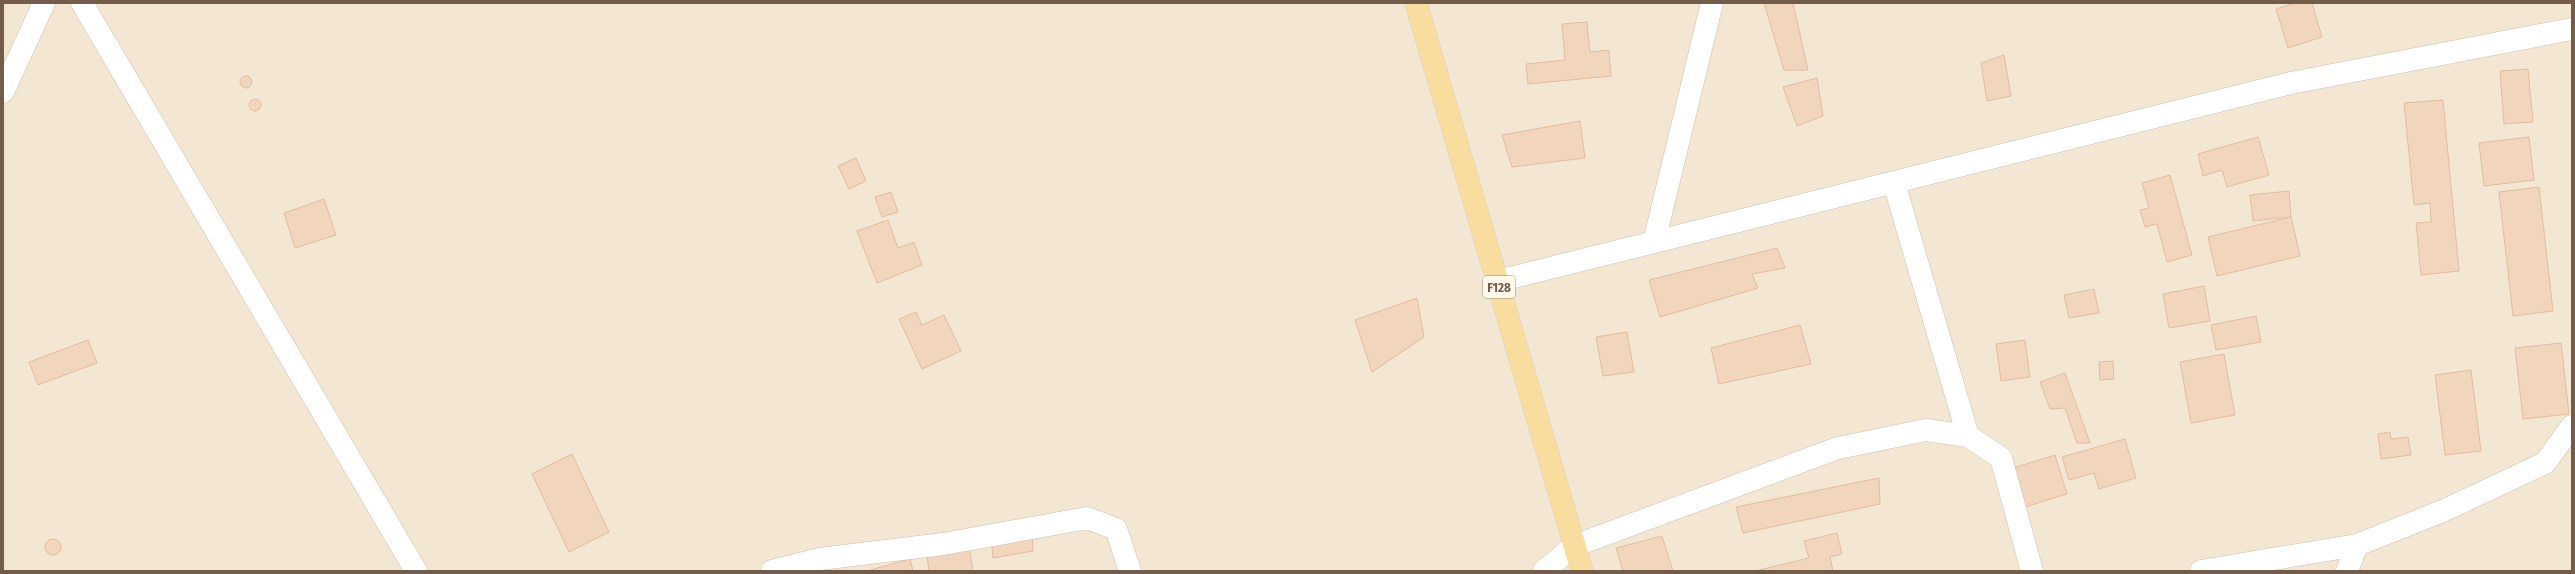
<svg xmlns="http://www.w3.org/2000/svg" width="2575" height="574" viewBox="0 0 2575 574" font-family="'Fira Sans Condensed',sans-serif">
	<rect width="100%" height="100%" fill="#fcf4e5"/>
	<path fill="#f3e7d3" d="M3,3H2572V571H3Z"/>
	<path fill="#f1d5bd" stroke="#e3bc9e" d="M1764,3H1793L1808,70H1784Z
		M2295,3H2312L2322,37L2288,48L2276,9Z
		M1587,22L1590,52L1609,50L1611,76L1528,84L1526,64L1565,60L1562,24Z
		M2004,55L2011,96L1987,101L1981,63Z
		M2528,69L2533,122L2504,124L2500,71Z
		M240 82a6 6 0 1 1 12 0a6 6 0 1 1-12 0Z
		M1817,78L1823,116L1797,126L1783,87Z
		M249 105a6 6 0 1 1 12 0a6 6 0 1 1-12 0Z
		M2443,100L2459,271L2421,275L2416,223L2431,222L2430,203L2414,205L2404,103Z
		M1580,121L1585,158L1512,167L1502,135Z
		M2258,137L2269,175L2227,187L2222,170L2203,176L2198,154Z
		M2529,137L2534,180L2484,186L2479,143Z
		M856,158L866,181L849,189L838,166Z
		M2170,175L2192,255L2167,262L2157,224L2145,227L2140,210L2149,208L2142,183Z
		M2539,187L2553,311L2513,316L2499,192Z
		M2289,191L2291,217L2253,221L2250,195Z
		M891,192L898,212L882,217L875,197Z
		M324,199L336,235L295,248L284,213Z
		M2291,217L2300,256L2217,276L2208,237Z
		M888,220L898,248L914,242L922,265L877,283L857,231Z
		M1777,248L1785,268L1752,274L1758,288L1660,317L1649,280Z
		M2204,286L2210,321L2169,328L2163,294Z
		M2094,289L2099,313L2069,318L2064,295Z
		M1417,298L1424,337L1372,372L1355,320Z
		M916,312L922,325L944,315L961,351L922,369L899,319Z
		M2256,316L2261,342L2216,350L2211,325Z
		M1800,325L1811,364L1719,384L1711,348Z
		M1627,332L1634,372L1603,376L1596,337Z
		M88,340L97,363L38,385L29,362Z
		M2025,340L2030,377L2001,381L1996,344Z
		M2561,343L2569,414L2523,419L2515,348Z
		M2224,354L2235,415L2191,423L2180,362Z
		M2113,361L2114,379L2100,380L2099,362Z
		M2471,370L2481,451L2445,455L2435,375Z
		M2065,373L2090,443H2077L2065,408L2050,409L2040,382Z
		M2390,432L2391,439L2408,437L2411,455L2381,459L2378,434Z
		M2125,439L2136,478L2099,489L2094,473L2069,480L2062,457Z
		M572,454L609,532L569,552L532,474Z
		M2055,455L2067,494L2025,507L2013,468Z
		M1879,478L1880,504L1743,533L1736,507Z
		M1032,527L1033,551L993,558L991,535Z
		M1837,533L1842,554L1830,557L1833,571H1755L1809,558L1804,541Z
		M1662,536L1673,571H1623L1616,548Z
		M45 547a8 8 0 1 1 16 0a8 8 0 1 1-16 0Z
		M969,547L973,571H929L927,555Z
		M910,559L913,571H867Z"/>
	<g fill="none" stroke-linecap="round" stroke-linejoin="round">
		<g stroke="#cfbfae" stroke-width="23">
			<path id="minor" d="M82,3L416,571
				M3,92L44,3
				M1894,183L1968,436
				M1654,242L1712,3
				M1498,281L2291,83L2572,29
				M772,571L820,559L943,544L1087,518L1116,529L1130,571
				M1544,571L1574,546L1838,448L1926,430L1968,436L2001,458L2032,571
				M2201,571L2357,545
				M2347,571L2357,545L2445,510L2545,463L2572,426"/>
		</g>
		<g stroke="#d8d1cc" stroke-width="23">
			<path id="primary" d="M1416,3L1582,571"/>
		</g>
		<use href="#minor" stroke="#fff" stroke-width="22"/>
		<use href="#primary" stroke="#f9dd9f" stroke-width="22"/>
	</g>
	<g text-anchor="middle" stroke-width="4" stroke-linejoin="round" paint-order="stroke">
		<rect fill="#fff8eb" stroke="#9e8b7a" stroke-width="1" x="1483" y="276" width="32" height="22" rx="3"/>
		<g font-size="13" font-weight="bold" fill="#745c4a">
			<text x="1499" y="292">F128</text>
		</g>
	</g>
	<rect width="2575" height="574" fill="none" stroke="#745c4a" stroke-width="8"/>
</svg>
